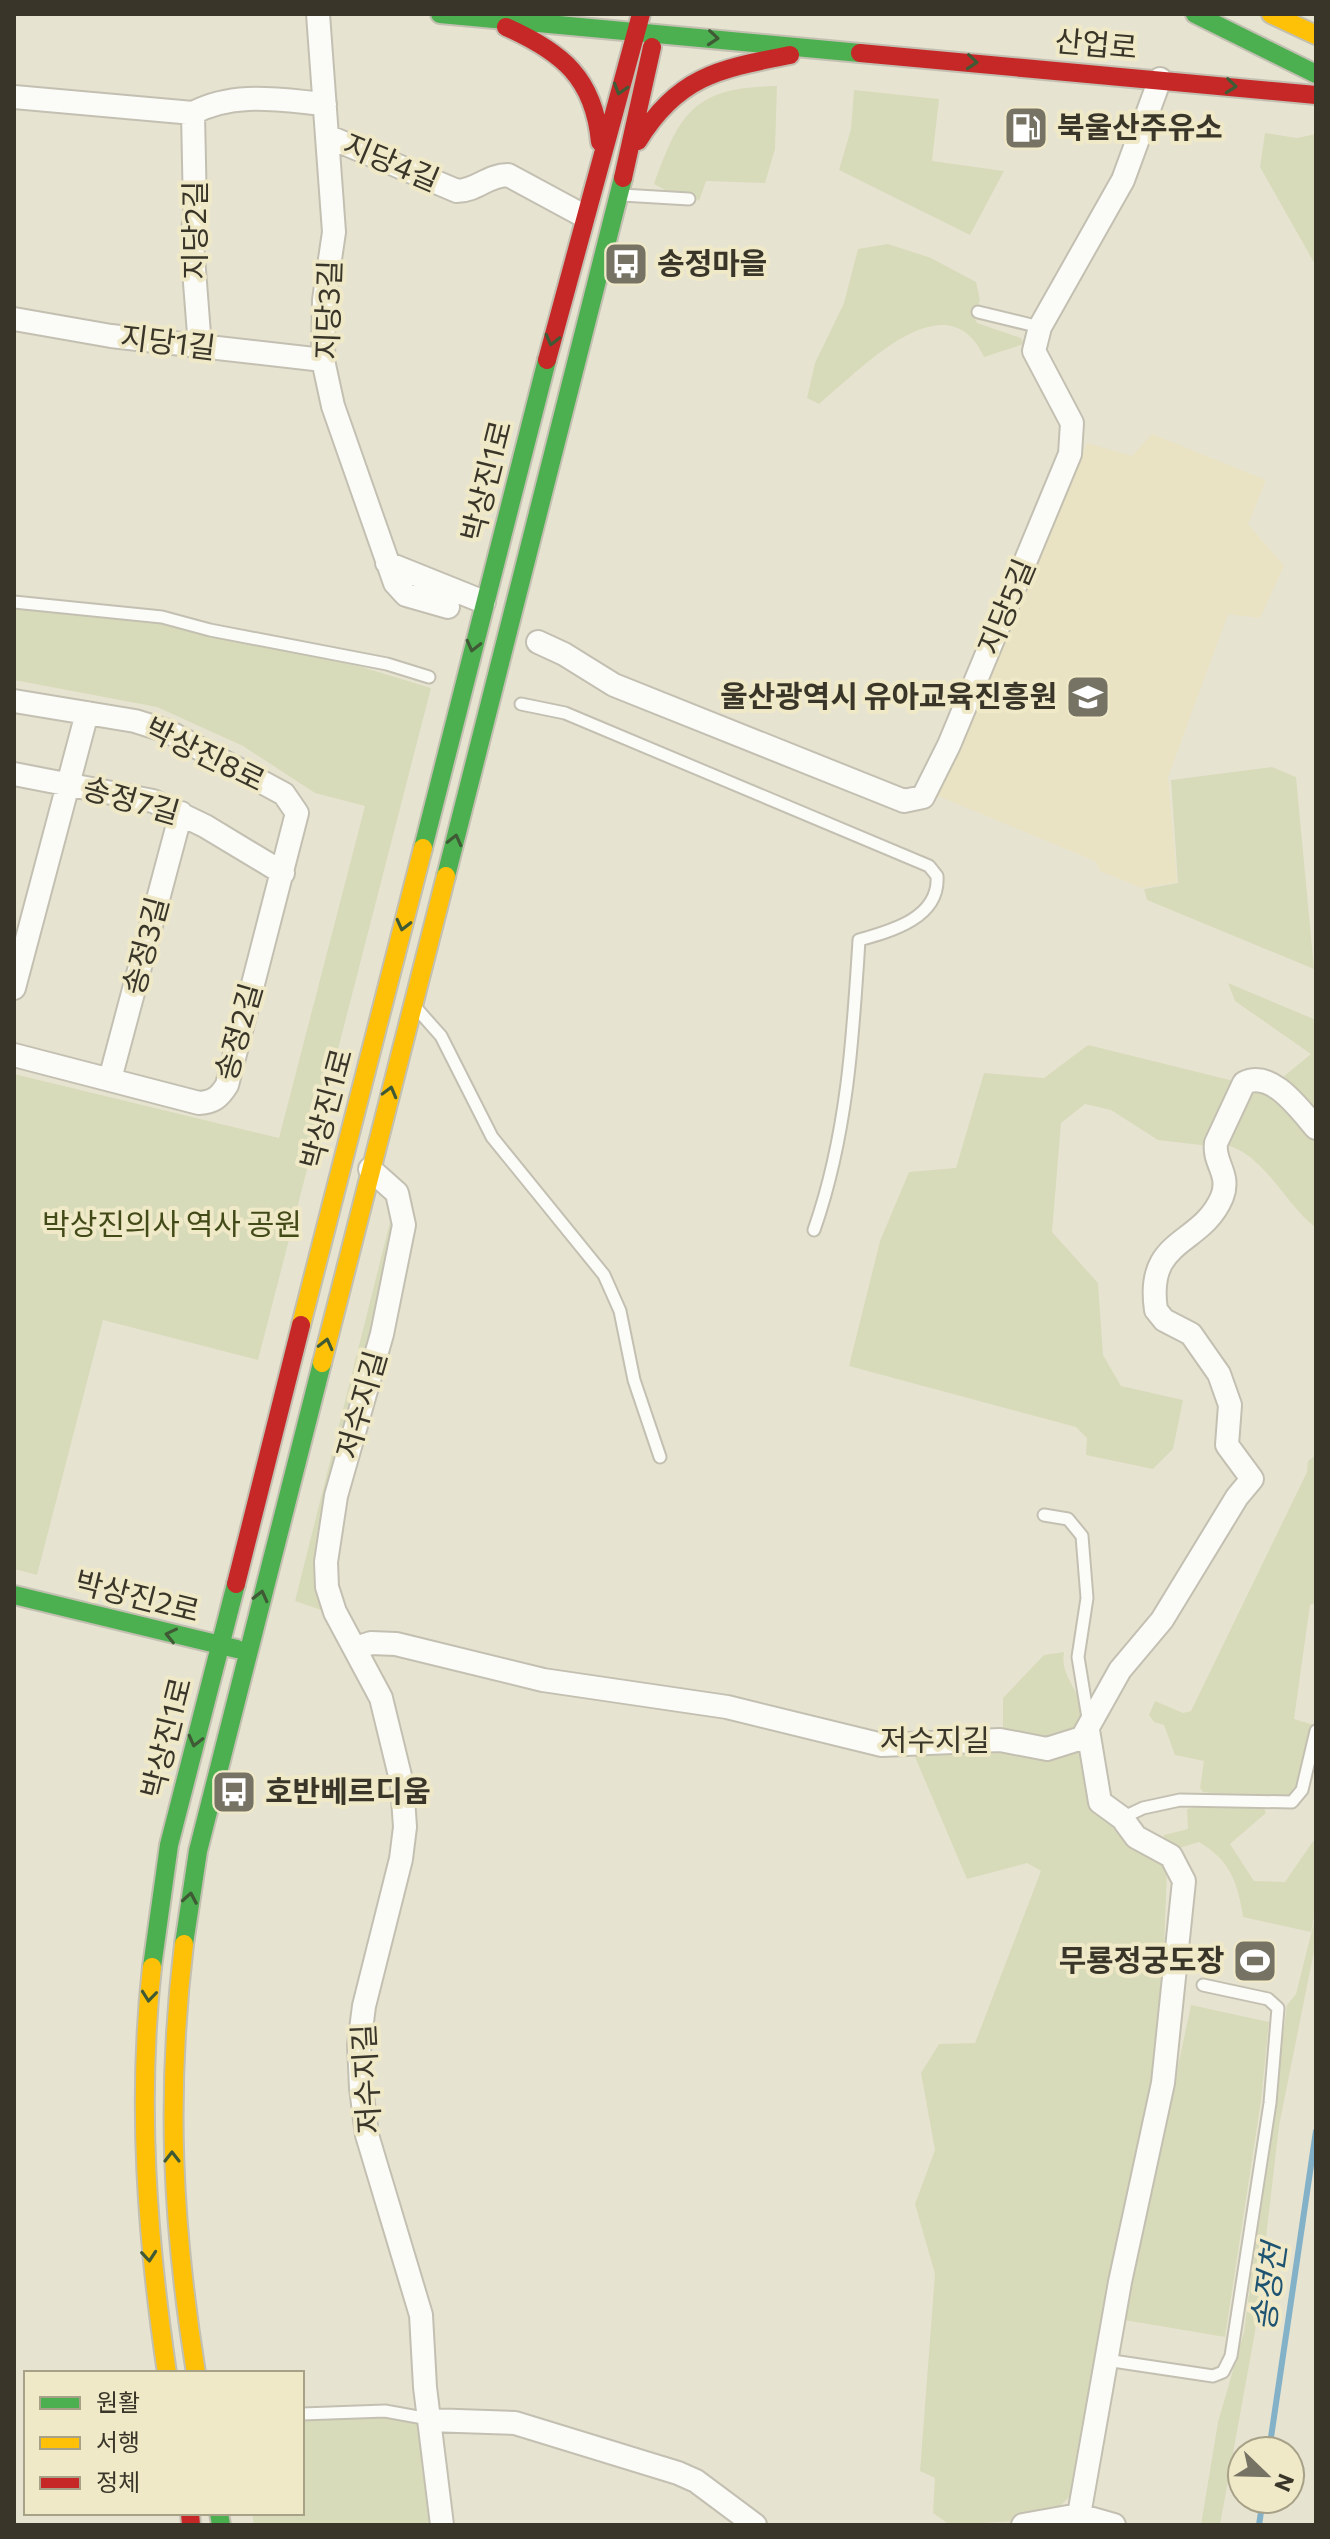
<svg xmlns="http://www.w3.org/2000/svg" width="1330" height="2539" viewBox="0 0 1330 2539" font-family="Commissioner,'Noto Sans KR',sans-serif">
	<rect width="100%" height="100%" fill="#e7e3d1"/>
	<path fill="#e9e2c3" d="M1152,434L1266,480L1248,524L1284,566L1260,618L1228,614L1168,777L1177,882L1142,888L1100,871L1095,861L936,795L1087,443L1132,456Z"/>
	<path fill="#d8dbba" d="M777,86L775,149L765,183L706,181L699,201L691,193L667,191L654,184C680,111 695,87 777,86Z
		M854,90L939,99L932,161L1004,171L970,235L839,170L851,129Z
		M1265,133L1297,138L1316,134V266L1260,167Z
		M888,244L931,258L976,282L980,300L974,317L977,323L1021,338L1024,344L984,357C946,276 860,371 819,404L807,398L815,363L844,303L858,249Z
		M14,607L157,623L362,667L431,688L258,1360L103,1320L37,1575L14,1569V1074L279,1138L365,806L315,793L243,746L157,707L14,680Z
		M1272,767L1296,777L1314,969L1147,900L1144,889L1178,883L1171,780Z
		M1228,983L1316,1020V1228C1282,1202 1264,1150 1218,1143L1241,1096L1277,1082L1311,1054L1235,1001Z
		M1088,1045L1238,1082L1209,1146L1158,1140L1111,1110L1085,1104L1061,1123L1052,1232L1098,1283L1103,1355L1121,1386L1183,1400L1173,1449L1153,1469L1086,1455L1087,1438L1076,1427L849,1366L880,1241L909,1172L956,1168L984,1073L1044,1078Z
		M392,1214L395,1215L324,1611L295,1601Z
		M1316,1455V1603L1310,1605L1294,1719L1314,1725C1310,1743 1307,1777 1295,1791C1284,1805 1222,1794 1203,1792L1200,1788L1204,1761L1175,1755L1164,1725L1154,1722L1149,1715L1155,1701L1183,1713L1191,1711L1307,1472L1308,1461Z
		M1064,1652C1058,1685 1098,1696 1072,1740L1003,1735V1698L1044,1655Z
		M1084,1744L1093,1796L1164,1863L1167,1870L1162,2002L1153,2084L1075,2481L1069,2497L1058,2508L1015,2521L950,2525L933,2513L935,2478L920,2471L935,2274L915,2204L935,2150L921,2073L939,2044L975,2043L1041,1871L1027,1863L967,1879L912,1750Z
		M1202,1806L1264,1808L1266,1813L1230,1844L1254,1881L1285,1882L1316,1837V1908L1311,1932L1243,1917C1238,1883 1230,1860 1199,1842L1176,1849L1163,1841L1164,1835L1188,1829L1187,1809Z
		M1316,1914V1941L1279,2126L1255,2332L1220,2525H1201L1218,2422L1244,2332L1287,2005L1296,1994Z
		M1191,2005L1269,2022L1261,2101L1225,2337L1124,2320Z
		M339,2415L406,2418L422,2426L430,2525H254L252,2513H302V2417Z"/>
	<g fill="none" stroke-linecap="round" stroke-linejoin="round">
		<path stroke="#82b1c8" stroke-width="6" d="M1269,2451L1316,2131
			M1259,2525L1263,2499"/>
		<g stroke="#c3c0b2" stroke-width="15">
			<path id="lane" d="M622,195L689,199
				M978,312L1040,327
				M14,602L162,617L210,630L387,664L429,677
				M521,704L565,713L929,866L937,876C940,918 891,931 859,940C853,1038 847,1136 814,1230
				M417,1009L441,1036L492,1137L604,1275L620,1311L634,1380L660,1457
				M1044,1515L1068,1519L1082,1536L1087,1598L1078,1657L1088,1718
				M1122,1818L1143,1808L1180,1800L1292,1802L1302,1790L1316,1731
				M1106,2360L1213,2376L1223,2372L1231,2356L1270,2103L1278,2008L1268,1999L1203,1985
				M302,2414L385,2411L429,2419"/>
		</g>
		<g stroke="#c3c0b2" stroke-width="26">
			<path id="street" d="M318,14L334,232L324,300L323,360L333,406L395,583L406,595L448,607
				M14,97L193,113L195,211L192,244L200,347
				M193,113C235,91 279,100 325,104
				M327,136L457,191C476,191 488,175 508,175L584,216
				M14,319L111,336L323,360
				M387,563L484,602
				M538,642L564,654L614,685L904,801L923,797L949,745L1070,454L1072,423L1034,351L1040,327L1123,180L1160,79
				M14,701L135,721L167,731L284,794L297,813L227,1085C219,1098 213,1102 199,1103L14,1055
				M14,774L153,801L205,826L283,873
				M14,988L87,713
				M110,1079L181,813
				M370,1169L397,1193L404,1225L382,1334L336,1496L326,1562L327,1587L335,1612L381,1698L402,1784L405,1827L401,1859L364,2006L359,2045L361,2088L367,2135L421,2315L425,2387L442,2525
				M356,1648L371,1643L396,1644L543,1680L727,1707L882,1745L1000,1740L1047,1749L1082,1738L1120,1670L1162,1620L1237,1497L1252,1479L1227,1445L1230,1405L1219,1374L1191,1334L1164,1320L1156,1310C1145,1237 1201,1247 1222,1197C1231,1174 1213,1163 1216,1143L1244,1083C1272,1069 1300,1110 1316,1128
				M429,2420L515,2423L678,2473L696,2481L755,2525
				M1079,2515L1120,2282L1163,2083L1184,1881L1171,1856L1136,1837L1122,1818L1100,1802L1088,1730
				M1023,2525L1079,2515L1114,2525"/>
		</g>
		<g stroke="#c3c0b2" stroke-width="22">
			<path id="fast" d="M440,14L860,53
				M1195,14L1316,74
				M423,848L547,360
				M446,876L623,178
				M14,1595L237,1649
				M184,1944L198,1851L322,1363
				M152,1967L169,1845L236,1584
				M219,2513L221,2525"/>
		</g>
		<g stroke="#c3c0b2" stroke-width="22">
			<path id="slow" d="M1271,14L1316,35
				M301,1325L423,848
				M322,1363L446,876
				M184,1944C166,2094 172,2224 196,2373
				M152,1967C137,2103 147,2238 167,2373"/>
		</g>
		<g stroke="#c3c0b2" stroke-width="22">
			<path id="jam" d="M506,27C562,52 594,78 600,142
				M860,53L1316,95
				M638,141C678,76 719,69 790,55
				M623,178L652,47
				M547,360L641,14
				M236,1584L301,1325
				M190,2513L191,2525"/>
		</g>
		<use href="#lane" stroke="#fbfbf8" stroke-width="11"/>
		<use href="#street" stroke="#fbfbf8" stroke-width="22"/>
		<use href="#fast" stroke="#4caf50" stroke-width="18"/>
		<use href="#slow" stroke="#ffc107" stroke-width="18"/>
		<use href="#jam" stroke="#c62828" stroke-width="18"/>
	</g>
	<defs><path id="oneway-chevron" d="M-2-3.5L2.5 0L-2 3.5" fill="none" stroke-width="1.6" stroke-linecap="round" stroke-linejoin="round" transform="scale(2)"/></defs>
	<g stroke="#3f5a35">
		<use href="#oneway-chevron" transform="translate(713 38) rotate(5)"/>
		<use href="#oneway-chevron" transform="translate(972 62) rotate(5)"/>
		<use href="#oneway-chevron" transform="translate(1231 86) rotate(6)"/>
		<use href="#oneway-chevron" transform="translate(620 89) rotate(107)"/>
		<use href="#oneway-chevron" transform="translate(552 340) rotate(104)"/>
		<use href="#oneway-chevron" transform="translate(473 646) rotate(104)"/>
		<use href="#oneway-chevron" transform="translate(455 840) rotate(-76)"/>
		<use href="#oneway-chevron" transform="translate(403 925) rotate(104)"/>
		<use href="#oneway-chevron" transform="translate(390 1092) rotate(-75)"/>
		<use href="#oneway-chevron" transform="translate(326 1344) rotate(-76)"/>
		<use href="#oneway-chevron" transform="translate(261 1596) rotate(-76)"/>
		<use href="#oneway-chevron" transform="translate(171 1635) rotate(-167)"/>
		<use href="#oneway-chevron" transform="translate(195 1741) rotate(104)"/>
		<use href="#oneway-chevron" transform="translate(190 1898) rotate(-80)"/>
		<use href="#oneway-chevron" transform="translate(149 1996) rotate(96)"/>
		<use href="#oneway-chevron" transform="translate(172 2157) rotate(-90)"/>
		<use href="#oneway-chevron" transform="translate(149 2256) rotate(85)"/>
	</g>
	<defs>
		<g id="fuel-square" transform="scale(2.3)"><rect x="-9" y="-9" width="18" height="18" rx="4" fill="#767364" stroke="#f0e9c8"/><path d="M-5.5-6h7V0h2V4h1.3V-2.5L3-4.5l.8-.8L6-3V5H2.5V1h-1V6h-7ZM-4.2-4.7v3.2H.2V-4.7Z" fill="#fff"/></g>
		<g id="bus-square" transform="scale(2.3)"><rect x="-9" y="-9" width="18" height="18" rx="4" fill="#767364" stroke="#f0e9c8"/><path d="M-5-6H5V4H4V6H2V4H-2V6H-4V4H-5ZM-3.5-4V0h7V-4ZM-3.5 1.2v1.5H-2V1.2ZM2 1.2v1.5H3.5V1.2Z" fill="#fff"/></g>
		<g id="school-square" transform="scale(2.3)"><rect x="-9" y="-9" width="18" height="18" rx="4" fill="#767364" stroke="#f0e9c8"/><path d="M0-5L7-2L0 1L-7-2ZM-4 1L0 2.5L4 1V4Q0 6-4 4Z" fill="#fff"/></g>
		<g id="stadium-square" transform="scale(2.3)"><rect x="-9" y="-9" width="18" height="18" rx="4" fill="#767364" stroke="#f0e9c8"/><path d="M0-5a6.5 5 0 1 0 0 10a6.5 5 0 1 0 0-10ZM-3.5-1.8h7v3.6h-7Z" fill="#fff"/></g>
	</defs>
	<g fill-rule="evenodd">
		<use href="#fuel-square" x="1026" y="128"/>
		<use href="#bus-square" x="626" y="264"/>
		<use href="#school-square" x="1088" y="697"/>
		<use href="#bus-square" x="234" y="1792"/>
		<use href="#stadium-square" x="1255" y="1961"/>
	</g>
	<g text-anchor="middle" stroke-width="8" stroke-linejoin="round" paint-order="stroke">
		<g font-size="30" fill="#393629" stroke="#f0e9c8">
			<text transform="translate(1096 45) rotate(5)" y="10">산업로</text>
			<text transform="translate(391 163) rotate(23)" y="10">지당4길</text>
			<text transform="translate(196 230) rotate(-90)" y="10">지당2길</text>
			<text transform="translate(329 310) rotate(-88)" y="10">지당3길</text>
			<text transform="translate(168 343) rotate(7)" y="10">지당1길</text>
			<text transform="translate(487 481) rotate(-76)" y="10">박상진1로</text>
			<text transform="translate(1007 607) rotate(-67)" y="10">지당5길</text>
			<text transform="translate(205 755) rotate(26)" y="10">박상진8로</text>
			<text transform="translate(131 801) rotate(16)" y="10">송정7길</text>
			<text transform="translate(146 946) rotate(-75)" y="10">송정3길</text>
			<text transform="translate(239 1032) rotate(-74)" y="10">송정2길</text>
			<text transform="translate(327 1109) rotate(-75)" y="10">박상진1로</text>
			<text transform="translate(362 1405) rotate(-74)" y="10">저수지길</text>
			<text transform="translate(137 1597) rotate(14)" y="10">박상진2로</text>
			<text transform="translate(167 1738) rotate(-76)" y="10">박상진1로</text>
			<text x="935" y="1751">저수지길</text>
			<text transform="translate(367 2079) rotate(-93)" y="10">저수지길</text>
		</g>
		<g font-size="30" font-weight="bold" fill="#393629" stroke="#f0e9c8" text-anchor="start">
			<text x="1057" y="138">북울산주유소</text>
			<text x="657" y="274">송정마을</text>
			<text x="1057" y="707" text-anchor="end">울산광역시 유아교육진흥원</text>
			<text x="265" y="1802">호반베르디움</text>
			<text x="1224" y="1971" text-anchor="end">무룡정궁도장</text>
		</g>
		<g font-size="30" fill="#424a18" stroke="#f0e9c8">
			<text x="172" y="1235">박상진의사 역사 공원</text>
		</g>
		<g font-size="32" font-style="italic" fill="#1e5471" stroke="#f0e9c8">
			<text transform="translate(1269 2287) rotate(-82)" y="11">송정천</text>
		</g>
	</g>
	<rect width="1330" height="2539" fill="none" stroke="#393629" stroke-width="32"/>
	<rect x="24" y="2371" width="280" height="144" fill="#f0e9c8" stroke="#a7a188" stroke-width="2"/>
	<rect x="40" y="2397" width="40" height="12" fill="#4caf50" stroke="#a7a188" stroke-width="2"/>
	<text x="96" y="2411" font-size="24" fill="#393629">원활</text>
	<rect x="40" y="2437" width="40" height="12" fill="#ffc107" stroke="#a7a188" stroke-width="2"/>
	<text x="96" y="2451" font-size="24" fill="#393629">서행</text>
	<rect x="40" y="2477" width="40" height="12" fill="#c62828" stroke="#a7a188" stroke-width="2"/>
	<text x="96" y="2491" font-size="24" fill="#393629">정체</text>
	<g transform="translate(1266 2475) rotate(113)"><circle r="38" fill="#f0e9c8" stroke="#a7a188" stroke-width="2"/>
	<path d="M0-6L14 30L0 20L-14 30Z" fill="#767364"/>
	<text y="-12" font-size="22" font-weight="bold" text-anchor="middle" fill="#393629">N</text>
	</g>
</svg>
